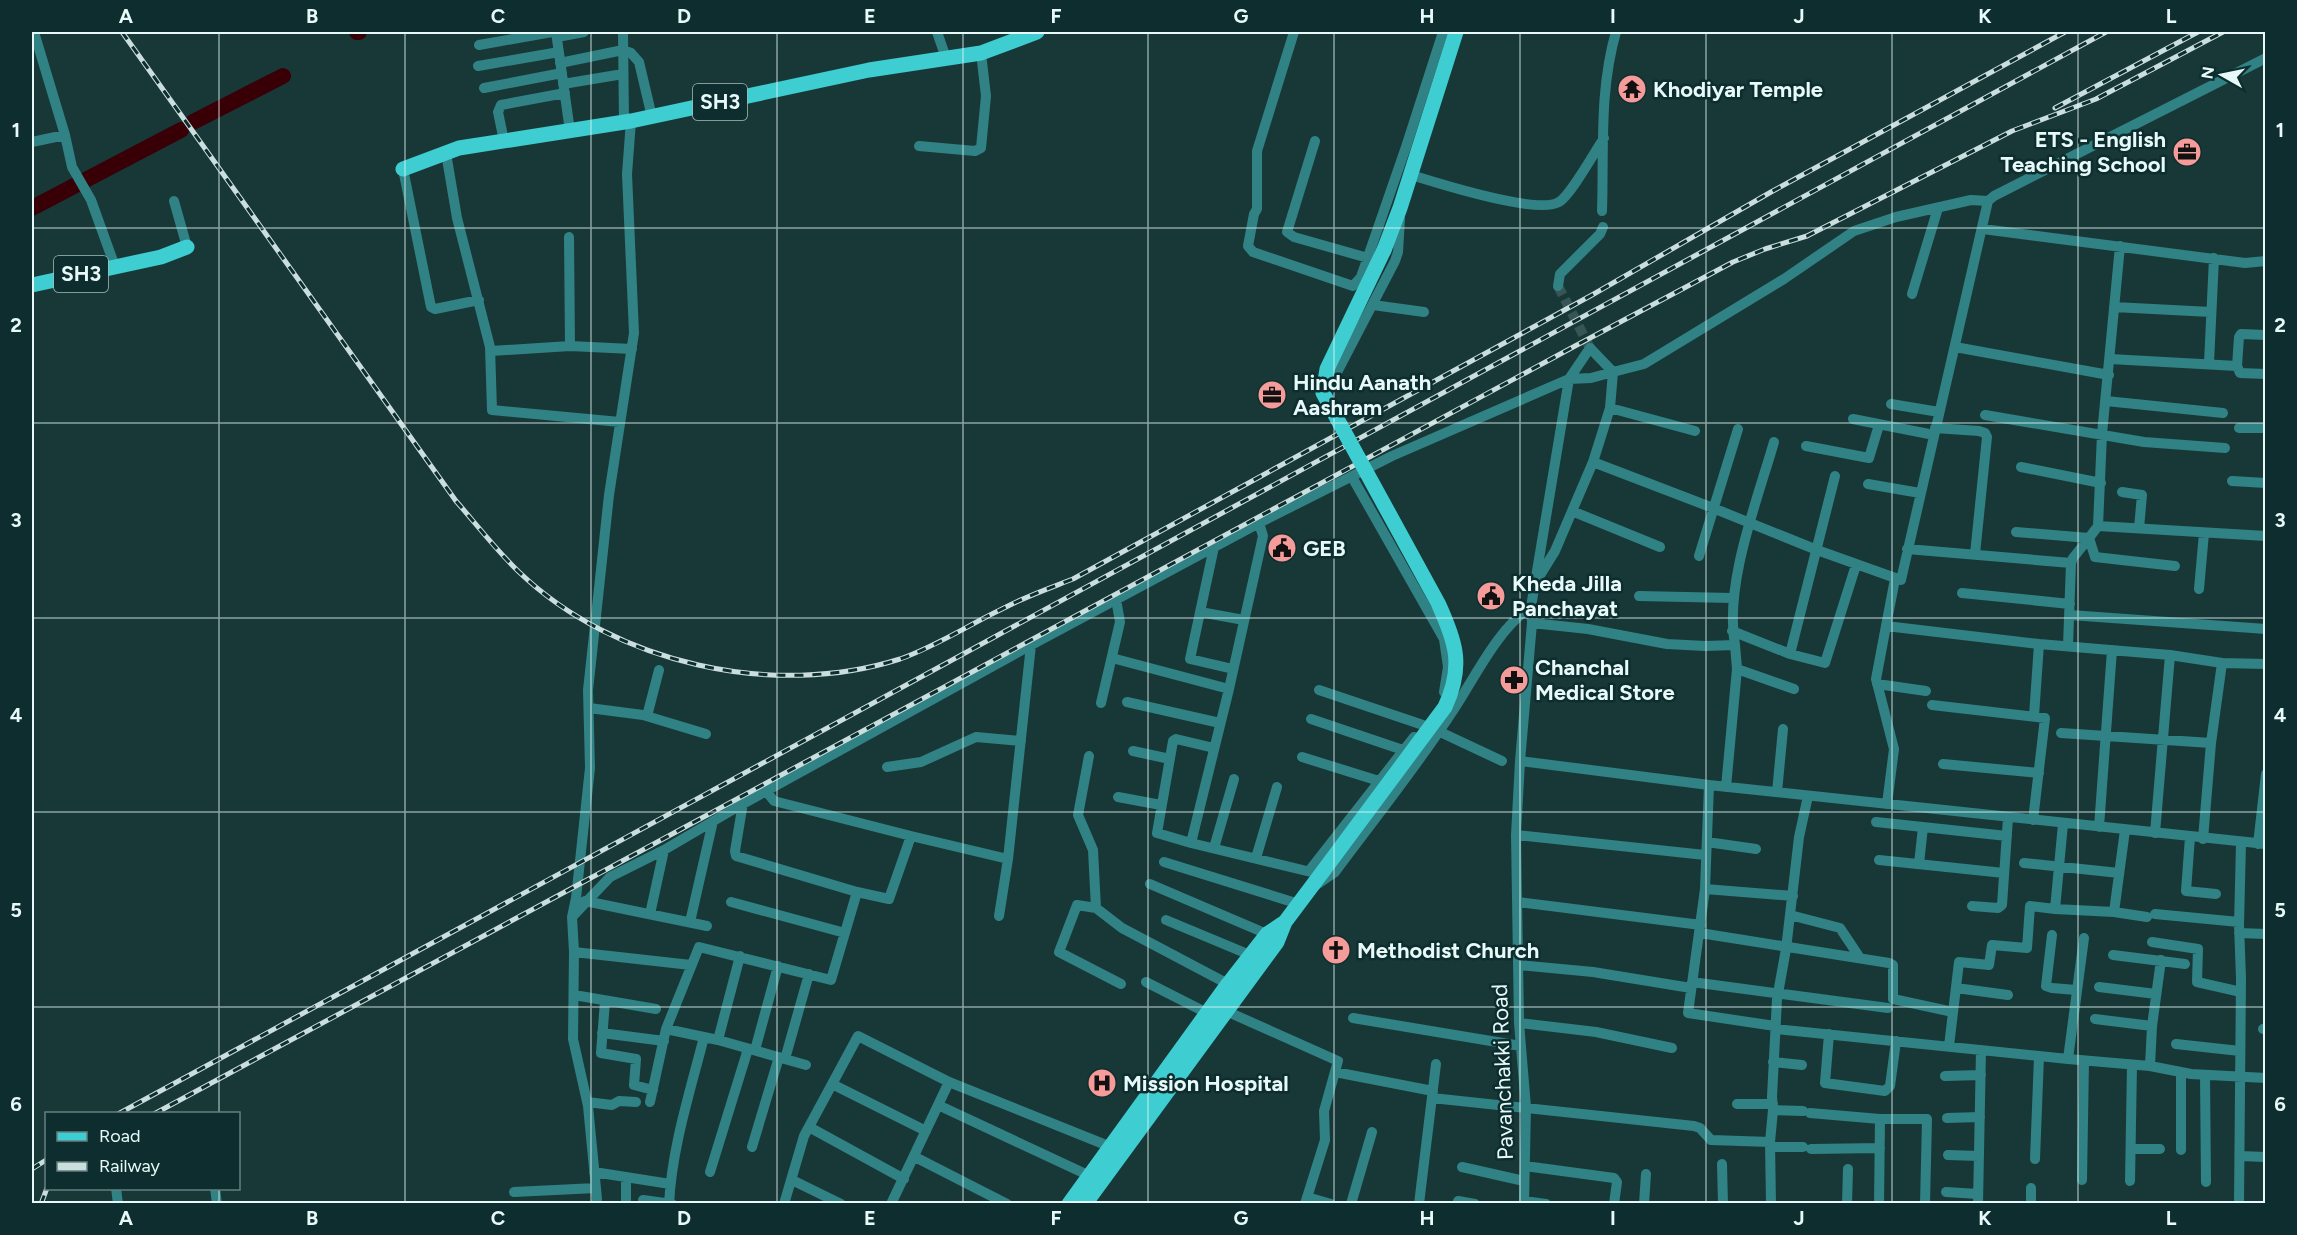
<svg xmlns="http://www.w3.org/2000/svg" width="2297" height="1235" viewBox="0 0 2297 1235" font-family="Figtree,sans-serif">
	<rect width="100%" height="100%" fill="#183838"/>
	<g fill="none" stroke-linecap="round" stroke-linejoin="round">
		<path stroke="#380006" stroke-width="16" d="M357,32H359
			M193,122L283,76
			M32,208L181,130"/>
		<path stroke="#375555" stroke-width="10" stroke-dasharray="10 5" stroke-linecap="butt" d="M1558,286L1590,348"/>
		<path stroke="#318284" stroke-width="10" d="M34,32L65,135
			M556,32L570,131
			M623,32L624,123
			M937,32L946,58
			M1294,32L1257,151V209L1254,214L1248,246L1253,252L1353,286L1361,277L1406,147L1443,32
			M557,37L584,32
			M479,45L552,32
			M560,63L623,50L631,53L639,62L652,117
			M478,66L559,52
			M563,84L623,74
			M484,88L562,73
			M504,141L498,112L501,105L565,93
			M1315,141L1287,232L1294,237L1368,258
			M32,142L65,135L72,167L91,200L113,261
			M919,146L975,151L981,148L986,96L981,53
			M446,153L457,218L490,347L492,410L620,422
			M403,169L431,307L435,309L479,300
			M1411,175C1437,183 1537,215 1559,202C1571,195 1595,151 1604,138
			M174,201L187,247
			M1602,211C1604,151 1599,90 1616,32
			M1983,229L2245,263L2266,261
			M569,237L570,346
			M1558,286L1560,274L1600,234L1603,227
			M1912,294L1938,208
			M1373,305L1424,312
			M2114,307L2211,312
			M1955,347L2109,375
			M491,351L570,346L632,349
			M2110,359L2237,366L2240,373L2266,374
			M2209,363L2214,258
			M2237,366L2239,337L2241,334L2266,335
			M1569,379L1531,607L1532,623L1520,761L1709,785L2266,844
			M1569,379L1590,348L1613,372L1644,364L1784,279L1854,231L1896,217L1971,200L1988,201
			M1332,382L1395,261L1398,252L1400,219
			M2106,401L2223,413
			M1891,404L1939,412
			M1610,408L1695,431
			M1985,415L2144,442L2225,448
			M1853,419L1934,435
			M1935,428L1979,431L1985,433L1987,437L1975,554
			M2239,428H2266
			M1806,446L1869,458L1879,425
			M2021,467L2101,483
			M1352,477L1444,639L1448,667L1444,692
			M2232,481L2266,483
			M1868,484L1920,493
			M2122,492L2142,495L2139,528
			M1572,511L1660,547
			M1259,523L1263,536L1229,689L1191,843L1315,873
			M2098,526L2102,434L2120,246
			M2016,532L2089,538L2098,526L2266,536
			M2089,538L2095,557L2175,566
			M1214,547L1190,659L1233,669
			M1907,549L2071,563
			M1699,556L1738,429
			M1895,579L1886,626L2039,644L2170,655
			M1537,580L1555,551L1593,462L1713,508L1817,550L1901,580L1988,201L1994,196L2266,58
			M2199,589L2204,533
			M1962,593L2070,604
			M1639,596L1732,598
			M1200,612L1244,620
			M2070,615L2266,629
			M1532,623L1588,629L1667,644L1705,646L1735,645L1737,669L1726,787
			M1886,626L1876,679L1894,749L1887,804
			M1732,631L1790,654L1825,663L1856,565
			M1735,645C1724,585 1757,501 1774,442
			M2068,646L2071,563L2073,558L2089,538
			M1790,654L1835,476
			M1112,658L1229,689
			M1737,669L1794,689
			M1877,684L1926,691
			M1319,690L1423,725
			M1127,702L1220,723
			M1101,703L1120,622L1116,599
			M1932,705L2045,718L2033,820
			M589,708L643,715L706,734
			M647,716L659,670
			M2034,716L2039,644
			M1311,719L1403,750
			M1438,731L1502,761
			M2061,733L2211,743L2222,663L2266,664
			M1133,751L1170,759
			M1089,756L1078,815L1093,850L1096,908
			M1302,757L1379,781
			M1520,761L1516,835L1519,1023L1526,1107L1524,1204
			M1943,764L2039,773
			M887,767L921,762L976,737L1021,741
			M1709,785L1705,889L1688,1013L1775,1026
			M766,791L774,801L911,836
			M1777,792L1783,729
			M1118,797L1161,805
			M743,803L735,851L736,856L857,892
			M1876,822L2007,836
			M2099,827L2112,650
			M2125,830L2114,912L2147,917
			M2155,833L2170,655L2222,663
			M1516,835L1705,855
			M2190,837L2186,891L2216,894
			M2203,839L2211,743
			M1707,842L1756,849
			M1191,843L1157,833L1173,741L1176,739L1214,748
			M2258,844L2266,774
			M1214,848L1234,779
			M1256,858L1277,787
			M1879,860L2004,873
			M1164,862L1299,904
			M2024,863L2119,873
			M1919,864L1923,827
			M1309,871L1414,737
			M1150,884L1267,934
			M1316,885L1335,872C1375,818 1418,765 1454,709C1475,677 1499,627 1531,607
			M1705,889L1793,896
			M585,901L707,926
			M731,902L845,933
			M1518,902L1701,925
			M1972,906L1998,908L2002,905L2008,818
			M2055,909L2114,912
			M650,914L664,850
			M2155,914L2239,922
			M1790,915L1840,928L1860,958
			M999,916L1008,859
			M572,917L610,877L664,850L739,806L1031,645L1259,523L1392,456L1569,379L1591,378L1613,372L1610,408L1593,462
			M1166,920L1250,955
			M690,922L713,821
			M1700,933L1889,963L1893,965V999L1953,1012
			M2239,933L2266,934
			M2052,935L2046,986L2052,988L2076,990
			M2152,942L2198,949L2197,982L2241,992
			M574,952L691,965
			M2113,955L2185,964
			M1519,965L1593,972L1691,988
			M1146,982L1207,1013
			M1692,982L1888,1008
			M1121,984L1059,952L1077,905L1096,908L1122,928L1228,984
			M2099,987L2156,994
			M1956,988L2008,995
			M574,995L656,1009
			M605,1001L601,1053L636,1059L634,1085L653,1090
			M1226,1011L1338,1061L1324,1111L1325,1140L1305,1204
			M1353,1018L1521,1046
			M2095,1019L2152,1026
			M1519,1023L1596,1032L1672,1048
			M666,1029L718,1040L806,1065
			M1775,1029L2068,1059L2150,1066L2191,1074L2266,1078
			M2263,1029H2266
			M602,1033L664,1041
			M1829,1034L1825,1083L1885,1091L1890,1086L1896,1041
			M718,1040L740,956
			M2176,1044L2240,1051
			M1949,1046L1959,962L1989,965L1992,945L2027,948L2030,906L2055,909L2063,824
			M755,1050L778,966
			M785,1059L809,974
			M2068,1059L2084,938
			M1773,1062L1802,1065
			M2150,1066L2152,1026L2161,960
			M1335,1072L1433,1091
			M2205,1075L2206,1182
			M1945,1076L1981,1075
			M832,1084L926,1131
			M1432,1098L1694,1126L1700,1128L1711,1140L1770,1142
			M587,1102L612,1105L619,1101L636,1102
			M650,1102L666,1029L699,947L831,980L857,892L889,899L911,836L1008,859L1031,645
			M1737,1104H1773
			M938,1105L1090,1176
			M1773,1110L1803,1111
			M1810,1113L1880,1119
			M1947,1118L1980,1117
			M809,1127L904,1179
			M752,1147L779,1057
			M1770,1147H1803
			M1811,1149L1880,1148
			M2131,1149H2160
			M2181,1150V1072
			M1948,1155L1979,1156
			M2240,1156L2266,1157
			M915,1157L1007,1204
			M2035,1159L2039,1056
			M1722,1164L1723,1204
			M1525,1166L1614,1178L1617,1182L1614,1204
			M1462,1167L1524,1181
			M594,1172L670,1184
			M710,1172L748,1049
			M792,1180L841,1204
			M2082,1180L2084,1061
			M2130,1181L2132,1065
			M116,1188L118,1204
			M215,1188L217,1204
			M2031,1188V1204
			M514,1192L596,1188
			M1946,1192L1978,1194
			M1307,1197L1331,1204
			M643,1200L672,1204
			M1458,1201L1475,1204
			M1524,1201L1546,1204
			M596,1204L597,1199L588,1106L573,1039L574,952L572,917L576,898L590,768L588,690L593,644L609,495L634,333L627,174L631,121
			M626,1204V1177
			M669,1204C672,1147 690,1092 704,1037
			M784,1204L804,1136L858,1036L949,1082L1111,1147
			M891,1204L949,1082
			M1351,1204L1372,1132
			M1419,1204L1436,1064
			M1644,1204L1646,1174
			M1771,1204L1770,1142L1773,1110L1772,1097L1777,999L1786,949L1799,837L1808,796
			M1847,1204L1848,1169
			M1879,1204L1880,1119H1927L1925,1204
			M1978,1204L1981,1050
			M2239,1204L2241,978L2239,925L2241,843"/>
		<path stroke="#3ecdd0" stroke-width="15" d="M403,169L459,148L631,121L869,70L981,53L1037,32
			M1384,250L1400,208L1456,32
			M32,285L161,257L187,247
			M1069,1204L1228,984L1267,934L1285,922
			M1085,1204L1277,942L1285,922L1324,870"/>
		<g stroke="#cadedd" stroke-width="5">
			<path id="rail" d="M122,32L456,501C477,525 496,550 519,572C615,664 774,699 900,659C937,646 970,624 1006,607C1027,596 1050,588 1073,579L1592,295L1771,192L2065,32
				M2055,108L2198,32
				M118,1114L2106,32
				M154,1114L1575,346L1733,262L1765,249L1807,236L2012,131L2096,99L2223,32
				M32,1169L46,1160
				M41,1204L47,1188"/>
		</g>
		<use href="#rail" stroke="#0d2d2e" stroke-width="3" stroke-dasharray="9" stroke-linecap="butt"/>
		<path stroke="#3ecdd0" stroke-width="15" d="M1324,870L1445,707C1464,666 1456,642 1438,603L1323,393L1327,369L1384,250"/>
	</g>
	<path fill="none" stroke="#e7f9f8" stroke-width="1.5" stroke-opacity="0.55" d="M219,32V1114M405,32V1204M591,32V1204M777,32V1204M963,32V1204M1148,32V1204M1334,32V1204M1520,32V1204M1706,32V1204M1892,32V1204M2078,32V1204M32,228H2266M32,423H2266M32,618H2266M32,812H2266M32,1007H2266M219,1188V1204"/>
	<defs>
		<g id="temple-disc" transform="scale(1.5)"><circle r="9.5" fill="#f59b9a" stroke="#0d2d2e"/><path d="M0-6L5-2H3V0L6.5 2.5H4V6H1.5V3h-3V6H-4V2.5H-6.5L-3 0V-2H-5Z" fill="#111"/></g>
		<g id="office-disc" transform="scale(1.5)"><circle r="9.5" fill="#f59b9a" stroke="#0d2d2e"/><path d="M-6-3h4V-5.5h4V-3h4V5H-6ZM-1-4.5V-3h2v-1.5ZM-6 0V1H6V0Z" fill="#111"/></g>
		<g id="civic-disc" transform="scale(1.5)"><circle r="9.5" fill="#f59b9a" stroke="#0d2d2e"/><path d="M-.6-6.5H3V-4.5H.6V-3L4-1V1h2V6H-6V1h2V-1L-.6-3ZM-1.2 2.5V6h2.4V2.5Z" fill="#111"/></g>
		<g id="pharmacy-disc" transform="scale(1.5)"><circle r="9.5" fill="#f59b9a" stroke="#0d2d2e"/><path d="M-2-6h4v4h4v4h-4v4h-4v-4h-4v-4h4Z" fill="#111"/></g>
		<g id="church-disc" transform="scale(1.5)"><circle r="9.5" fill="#f59b9a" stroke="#0d2d2e"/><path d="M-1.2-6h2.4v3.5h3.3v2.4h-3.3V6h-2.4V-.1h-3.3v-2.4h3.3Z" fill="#111"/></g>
		<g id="hospital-disc" transform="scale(1.5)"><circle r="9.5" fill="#f59b9a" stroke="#0d2d2e"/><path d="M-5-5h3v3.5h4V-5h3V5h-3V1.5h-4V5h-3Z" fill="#111"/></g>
	</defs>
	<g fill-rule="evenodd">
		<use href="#temple-disc" x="1632" y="89"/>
		<use href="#office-disc" x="2187" y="152"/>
		<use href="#office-disc" x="1272" y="395"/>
		<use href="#civic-disc" x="1282" y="548"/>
		<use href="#civic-disc" x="1491" y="596"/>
		<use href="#pharmacy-disc" x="1514" y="680"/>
		<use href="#church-disc" x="1336" y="950"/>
		<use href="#hospital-disc" x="1102" y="1083"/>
	</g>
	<g text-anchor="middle" stroke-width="5" stroke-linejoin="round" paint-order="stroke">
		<g fill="#0d2d2e" stroke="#a6bcbb" stroke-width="1.5">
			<rect x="693" y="84" width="54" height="36" rx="4.5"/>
			<rect x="54" y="256" width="54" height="36" rx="4.5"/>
		</g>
		<g font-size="21" font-weight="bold" fill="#e7f9f8">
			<text x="720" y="109">SH3</text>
			<text x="81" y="281">SH3</text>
		</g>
		<g font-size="22" font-weight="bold" fill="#e7f9f8" stroke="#0d2d2e" text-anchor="start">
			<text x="1653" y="97">Khodiyar Temple</text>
			<text x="2166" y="147" text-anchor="end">ETS - English<tspan x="2166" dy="25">Teaching School</tspan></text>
			<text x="1293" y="390">Hindu Aanath<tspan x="1293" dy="25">Aashram</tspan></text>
			<text x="1303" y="556">GEB</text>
			<text x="1512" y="591">Kheda Jilla<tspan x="1512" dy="25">Panchayat</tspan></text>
			<text x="1535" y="675">Chanchal<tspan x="1535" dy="25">Medical Store</tspan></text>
			<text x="1357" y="958">Methodist Church</text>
			<text x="1123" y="1091">Mission Hospital</text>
		</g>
		<g font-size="22" fill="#e7f9f8" stroke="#0d2d2e">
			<text transform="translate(1502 1072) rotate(-92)" y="8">Pavanchakki Road</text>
		</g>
	</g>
	<rect width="2297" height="1235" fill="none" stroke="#0d2d2e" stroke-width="66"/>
	<rect x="45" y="1112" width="195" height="78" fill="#0d2d2e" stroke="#647f7f" stroke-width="1.5"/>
	<rect x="57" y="1132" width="30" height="9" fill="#3ecdd0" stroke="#647f7f" stroke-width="1.5"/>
	<text x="99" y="1142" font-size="18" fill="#e7f9f8">Road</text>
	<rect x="57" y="1162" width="30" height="9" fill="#cadedd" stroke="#647f7f" stroke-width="1.5"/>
	<text x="99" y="1172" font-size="18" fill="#e7f9f8">Railway</text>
	<g transform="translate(2222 75) rotate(279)" stroke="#0d2d2e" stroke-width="4.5" paint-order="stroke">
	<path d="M0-4.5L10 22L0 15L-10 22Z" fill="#e7f9f8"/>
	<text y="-9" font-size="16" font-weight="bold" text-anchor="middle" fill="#e7f9f8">N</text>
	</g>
	<rect x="33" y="33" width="2231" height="1169" fill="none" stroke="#e7f9f8" stroke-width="2"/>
	<g font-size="20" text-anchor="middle" font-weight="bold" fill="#e7f9f8">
		<text x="126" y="23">A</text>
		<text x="312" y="23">B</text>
		<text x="498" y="23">C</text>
		<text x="684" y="23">D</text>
		<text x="870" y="23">E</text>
		<text x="1056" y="23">F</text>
		<text x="1241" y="23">G</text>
		<text x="1427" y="23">H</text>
		<text x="1613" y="23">I</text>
		<text x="1799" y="23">J</text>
		<text x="1985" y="23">K</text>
		<text x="2171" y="23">L</text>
		<text x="16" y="137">1</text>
		<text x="2280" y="137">1</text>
		<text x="16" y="332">2</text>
		<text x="2280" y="332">2</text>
		<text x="16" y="527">3</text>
		<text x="2280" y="527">3</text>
		<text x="16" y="722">4</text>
		<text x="2280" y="722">4</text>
		<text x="16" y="917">5</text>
		<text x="2280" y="917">5</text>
		<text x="16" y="1111">6</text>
		<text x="2280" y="1111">6</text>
		<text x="126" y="1225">A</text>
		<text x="312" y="1225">B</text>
		<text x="498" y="1225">C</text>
		<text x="684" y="1225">D</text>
		<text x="870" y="1225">E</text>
		<text x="1056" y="1225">F</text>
		<text x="1241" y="1225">G</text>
		<text x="1427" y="1225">H</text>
		<text x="1613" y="1225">I</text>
		<text x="1799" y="1225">J</text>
		<text x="1985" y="1225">K</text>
		<text x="2171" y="1225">L</text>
	</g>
</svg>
